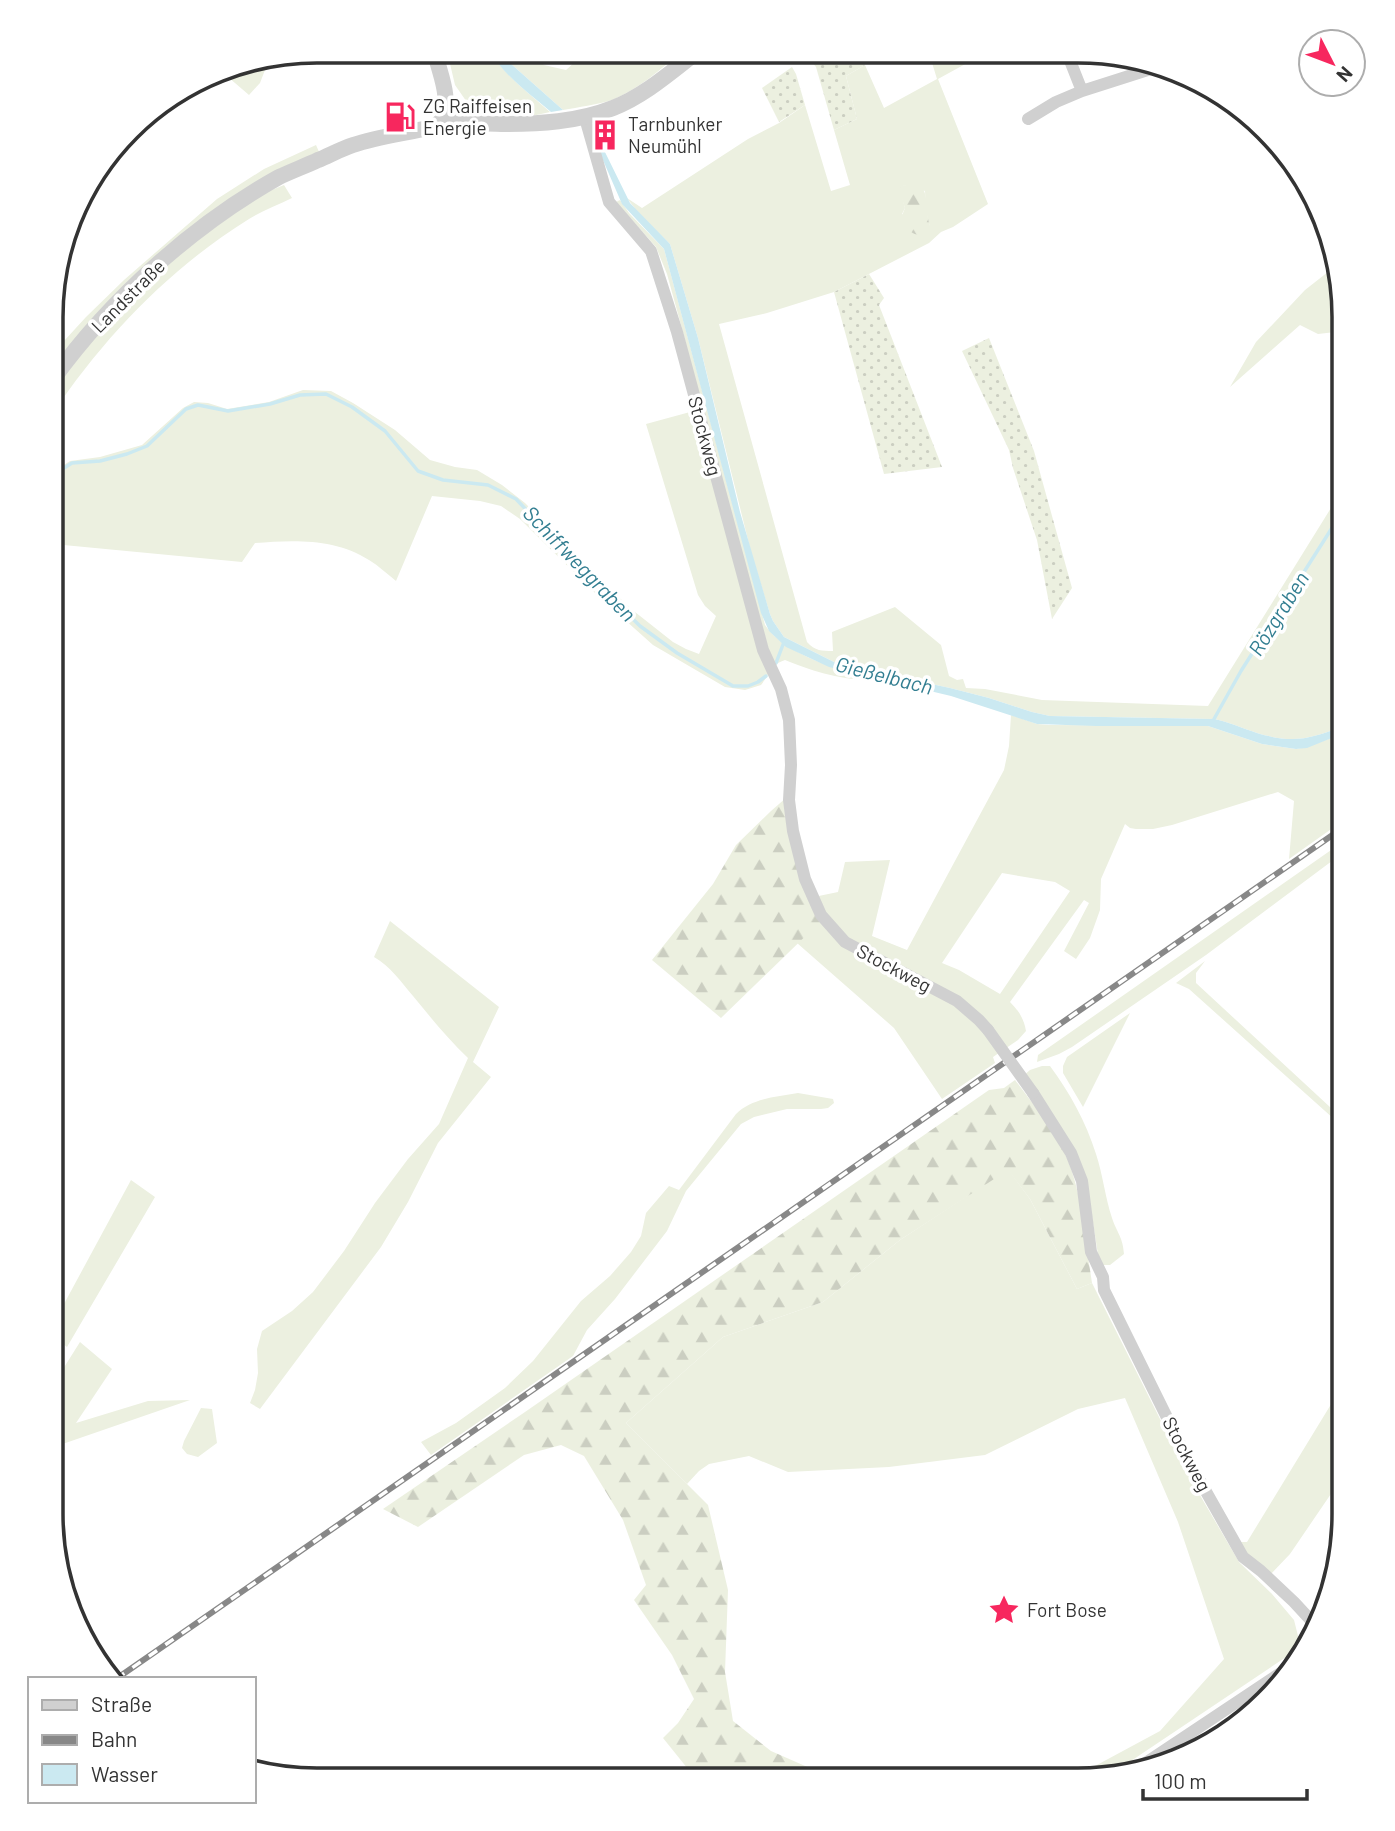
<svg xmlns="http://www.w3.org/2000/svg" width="1395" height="1831" viewBox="0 0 1395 1831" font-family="Barlow,sans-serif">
	<defs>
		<pattern id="forest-firs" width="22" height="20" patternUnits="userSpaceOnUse" patternTransform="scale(1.75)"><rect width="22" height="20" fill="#ecf0e0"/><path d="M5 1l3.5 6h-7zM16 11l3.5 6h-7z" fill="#cbcec1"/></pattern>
		<pattern id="garden-dots" width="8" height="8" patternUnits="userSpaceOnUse" patternTransform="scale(1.75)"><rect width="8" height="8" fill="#ecf0e0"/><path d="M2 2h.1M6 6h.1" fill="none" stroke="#cbcec1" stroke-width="1.8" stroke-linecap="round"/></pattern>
	</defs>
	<rect width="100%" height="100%" fill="#fff"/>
	<path fill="#ecf0e0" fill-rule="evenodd" d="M447,51H490C505,76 529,93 550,112L532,116L471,108L455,85Z
		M502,51H527L534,55L544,65L566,70L586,52L680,53C660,70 637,90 612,100C596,105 579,107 563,110L510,63Z
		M929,53H963L969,62L938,79L988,204L953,227L941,232L929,243L834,292L767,313L719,324L807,642C815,651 822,651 833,651L832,632L895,607L941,645L949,676L957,680L963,679L966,688L985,689L1042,700L1208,706L1344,487V726C1309,739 1294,744 1257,733C1242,728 1229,722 1214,719L1050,716L1032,712L989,698L950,688L838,664L784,637L773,621L770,614L751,552L698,338L670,244L639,214L627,198L642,208L748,139L779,123L805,105L831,191L850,185L834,130L857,119L846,76L865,65L884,108L937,79ZM903,185L925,191L926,211L930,227L902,214L905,208L900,189Z
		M256,61L265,70L260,83L249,95L221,71L231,65Z
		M316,145L320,154L260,180L82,331L53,367V357L64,341L86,317L124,280L217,199L264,169Z
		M284,185L292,198C278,205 262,211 249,219C170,268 104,337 53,413V389L94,336L132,295L201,237L262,194Z
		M620,200L629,213L664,249L765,625C786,656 842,671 878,679C850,683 811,671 785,660C770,665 770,674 761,685L745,690L725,687L653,645L597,595L520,519L501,506L480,501L432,496L396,581C387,574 379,566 369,560C335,538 293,540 255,543L242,562L53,544V472L70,461L100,457L142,445L183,408L194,402L208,403L227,409L269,402L303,390L331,391L353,403L395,430L430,460L455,467L477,470L502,485L525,503L612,591L635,612L673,642L686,649L699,654L716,616L705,606L698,595L646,424L701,409L684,336L667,274L656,247L616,202Z
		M1333,268L1344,316V331L1318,334L1300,325L1230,387L1256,342L1305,290Z
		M1011,715L1037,724L1049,725L1208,726L1262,744L1296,749L1307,747L1344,733V820L1289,859L1294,801L1278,792L1172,825L1153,829H1136L1130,828L1125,824L1101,879L1100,910L1090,938L1076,959L1064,951L1089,903L1084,900L1010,1002C1019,1011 1024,1019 1026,1031L1018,1040L993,1057L995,1063L942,1099L894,1028L797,943L819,922L809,898L838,892L845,862L890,860L872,936L907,950L1004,770L1009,746ZM1002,873L1055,882L1070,891L1000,994L959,970L942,963Z
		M1344,841V852L1206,955L1072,1047L1059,1054L1037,1062L1038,1055Z
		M390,921L499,1007L473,1062L491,1077L438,1143L408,1202L381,1247L260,1409L250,1403L255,1390L258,1373L257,1349L262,1331L292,1311L313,1292L344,1251L375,1203L408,1159L439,1124L468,1058C448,1039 431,1018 413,996C402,983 390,966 374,957Z
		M1205,961L1196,973V983L1344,1120V1128L1189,989L1176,983Z
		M1130,1013L1083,1107L1063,1073V1066L1067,1057Z
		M1042,1066H1050C1070,1093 1086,1122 1096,1154C1103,1175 1105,1197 1112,1218C1117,1233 1123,1237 1124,1254L1110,1265H1101L1099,1261L1089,1197L1023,1076L1030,1070Z
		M798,1093L833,1099L834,1103L828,1108L821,1109H787L754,1117L741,1124L686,1191L667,1231L615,1299L587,1330L573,1356L431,1455L421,1442L456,1423L505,1388L533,1361L581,1301L610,1276L631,1252L641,1236L646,1213L669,1186L679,1190L736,1114C752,1098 776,1097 798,1093Z
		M1008,1169L1030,1199L1077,1289L1092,1283L1187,1473L1239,1562L1272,1594L1294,1620L1299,1640L1292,1653L1116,1771L1079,1780H1069L1160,1731L1224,1659L1178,1522L1125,1398L1078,1409L985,1455L889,1467L788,1472L749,1456L709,1464L699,1471L687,1484L626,1423L723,1337L823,1302L900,1240Z
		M131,1180L155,1197L67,1347L51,1335V1328Z
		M80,1342L112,1369L76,1423L148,1401L190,1400L51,1448V1388Z
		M1344,1383V1470L1337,1485L1290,1554L1270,1575L1248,1556L1238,1542H1247Z
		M201,1408L212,1409L217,1443L198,1457L187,1454L182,1448L184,1441Z"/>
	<path fill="url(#forest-firs)" d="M902,185L921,186C930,196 924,216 932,230L931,233C917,239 906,232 901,218L905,208L899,190Z
		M787,797L820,922L721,1018L652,960L713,884L736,845L771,811Z
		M1015,1080C1030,1100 1046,1120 1059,1142C1082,1181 1085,1239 1092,1283L1077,1289L1030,1199L1008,1170L900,1240L823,1302L723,1337L626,1423L708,1505L728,1590L725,1672L733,1721L771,1751L837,1780L696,1779L663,1738L678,1723L694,1699L672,1655L634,1600L646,1585L623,1520L584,1456L561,1445L524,1455L418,1527L383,1509L525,1412L989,1090L1004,1088Z"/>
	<path fill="url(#garden-dots)" d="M812,52H844L849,60L860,53L865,65L846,76L857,119L834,130L816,67L807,56Z
		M792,67L796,74L805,105L779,122L762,88Z
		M869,274L884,298L879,305L942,467L884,474L834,292Z
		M989,338L1034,451L1072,588L1052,619L1037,540L1013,468L1009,450L962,351Z"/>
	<path fill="#cbe9f1" d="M490,51H502L510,63L563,110L551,112C530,94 504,76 490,51Z
		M603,148L630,203L670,244L698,338L740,512L770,614L773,621L784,637L838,664L950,688L989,698L1032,712L1050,716L1214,719C1229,722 1242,728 1257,733C1294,744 1309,739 1344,726V733L1307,748L1296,749L1262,744L1208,726H1096L1037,724L951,696L829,667L786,647L769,631L761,613L664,249L622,204L599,151Z"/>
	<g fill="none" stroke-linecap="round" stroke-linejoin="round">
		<path stroke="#cbe9f1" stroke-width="3.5" d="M53,475L72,463L100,461L127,454L147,446L186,409L198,405L228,411L270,404L300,395L326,394L352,407L385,431L418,471L443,480L488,485L516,499L587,574L640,626L677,653L733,686H748L758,682L766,676
			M776,663L784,642
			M1214,719L1241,671L1344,509"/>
		<path stroke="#d0d0d0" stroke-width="12" d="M1067,53L1082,91
			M585,118L609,202L651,251L677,332L763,650L781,689L789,720L791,765L789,800L793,831L805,879L821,915L845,942L957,1001L979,1020L988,1030
			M1028,119L1056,102L1082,91L1154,68
			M1033,1093L1071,1153L1082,1181L1091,1252L1103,1277L1104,1290L1187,1458L1243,1557L1261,1571L1294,1602L1317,1627
			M1141,1766L1300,1660"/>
		<path stroke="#d0d0d0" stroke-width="16" d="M434,51C440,72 450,97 444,118
			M444,118C462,125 483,123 502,124C539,124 578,122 613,108C644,96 671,72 697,52
			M53,379C111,299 193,225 279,177C292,171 305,166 318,160C330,155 341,149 353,145C380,136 409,133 436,126L444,118"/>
		<g stroke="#888" stroke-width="6">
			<path id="rail" d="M116,1679L1344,827"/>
		</g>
		<use href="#rail" stroke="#fff" stroke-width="3.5" stroke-dasharray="10" stroke-linecap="butt"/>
		<path stroke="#d0d0d0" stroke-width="12" d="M988,1030L1033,1093"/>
	</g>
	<defs>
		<g id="fuel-bare" transform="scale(2.415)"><path d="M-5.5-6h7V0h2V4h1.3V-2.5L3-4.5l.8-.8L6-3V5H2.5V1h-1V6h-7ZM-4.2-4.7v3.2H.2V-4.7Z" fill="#f7275e" stroke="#fff" stroke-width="2.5" paint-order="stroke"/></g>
		<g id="building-bare" transform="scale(2.415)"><path d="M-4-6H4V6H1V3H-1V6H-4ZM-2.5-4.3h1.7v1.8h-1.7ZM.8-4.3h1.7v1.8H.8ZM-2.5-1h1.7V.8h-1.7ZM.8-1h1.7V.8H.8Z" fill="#f7275e" stroke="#fff" stroke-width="2.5" paint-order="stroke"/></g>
		<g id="sight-bare" transform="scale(2.415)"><path d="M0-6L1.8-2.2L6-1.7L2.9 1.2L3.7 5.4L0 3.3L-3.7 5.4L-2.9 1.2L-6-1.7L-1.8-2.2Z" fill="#f7275e" stroke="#fff" stroke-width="2.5" paint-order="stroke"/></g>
	</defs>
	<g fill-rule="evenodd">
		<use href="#fuel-bare" x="400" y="117"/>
		<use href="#building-bare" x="605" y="135"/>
		<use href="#sight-bare" x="1004" y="1610"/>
	</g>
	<g text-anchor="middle" stroke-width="7" stroke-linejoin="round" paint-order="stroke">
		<g font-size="19" fill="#333" stroke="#fff" text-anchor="start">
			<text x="423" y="113">ZG Raiffeisen<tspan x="423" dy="22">Energie</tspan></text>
			<text x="628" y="131">Tarnbunker<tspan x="628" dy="22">Neumühl</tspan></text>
			<text x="1027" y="1617">Fort Bose</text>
		</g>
		<g font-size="19" fill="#333" stroke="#fff">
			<text transform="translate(128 296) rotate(-45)" y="7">Landstraße</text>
			<text transform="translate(705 436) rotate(75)" y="7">Stockweg</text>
			<text transform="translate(894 968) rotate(28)" y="7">Stockweg</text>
			<text transform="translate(1187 1454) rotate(62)" y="7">Stockweg</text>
		</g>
		<g font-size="21" font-style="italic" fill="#327e91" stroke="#fff">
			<text transform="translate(579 564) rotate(46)" y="7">Schiffweggraben</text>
			<text transform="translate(1279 614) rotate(-58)" y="7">Rözgraben</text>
			<text transform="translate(884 676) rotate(14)" y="7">Gießelbach</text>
		</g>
	</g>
	<path d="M0 0H1395V1831H0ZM317 63H1078A254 254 0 0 1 1332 317V1514A254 254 0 0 1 1078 1768H317A254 254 0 0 1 63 1514V317A254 254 0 0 1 317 63Z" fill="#fff" fill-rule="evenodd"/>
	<path fill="none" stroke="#333" stroke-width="3.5" d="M317 63H1078A254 254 0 0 1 1332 317V1514A254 254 0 0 1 1078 1768H317A254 254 0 0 1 63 1514V317A254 254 0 0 1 317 63Z"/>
	<rect x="28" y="1677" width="228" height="126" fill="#ffffff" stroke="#adadad" stroke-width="2"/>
	<rect x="42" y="1700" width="35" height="10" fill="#d0d0d0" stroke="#adadad" stroke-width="2"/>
	<text x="91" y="1712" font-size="21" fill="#333333">Straße</text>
	<rect x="42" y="1735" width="35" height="10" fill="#888888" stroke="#adadad" stroke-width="2"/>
	<text x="91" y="1747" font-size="21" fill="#333333">Bahn</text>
	<rect x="42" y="1764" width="35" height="21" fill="#cbe9f1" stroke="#adadad" stroke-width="2"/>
	<text x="91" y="1782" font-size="21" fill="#333333">Wasser</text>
	<g transform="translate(1332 63) rotate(132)"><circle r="33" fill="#ffffff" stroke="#adadad" stroke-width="2"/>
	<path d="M0-5L12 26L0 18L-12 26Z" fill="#f7275e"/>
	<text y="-10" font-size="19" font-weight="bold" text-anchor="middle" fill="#333333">N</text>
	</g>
	<path d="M1143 1789v10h164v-10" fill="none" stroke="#333333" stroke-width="3.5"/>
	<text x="1154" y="1789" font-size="21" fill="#333333" stroke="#ffffff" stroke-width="5" paint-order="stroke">100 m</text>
</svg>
